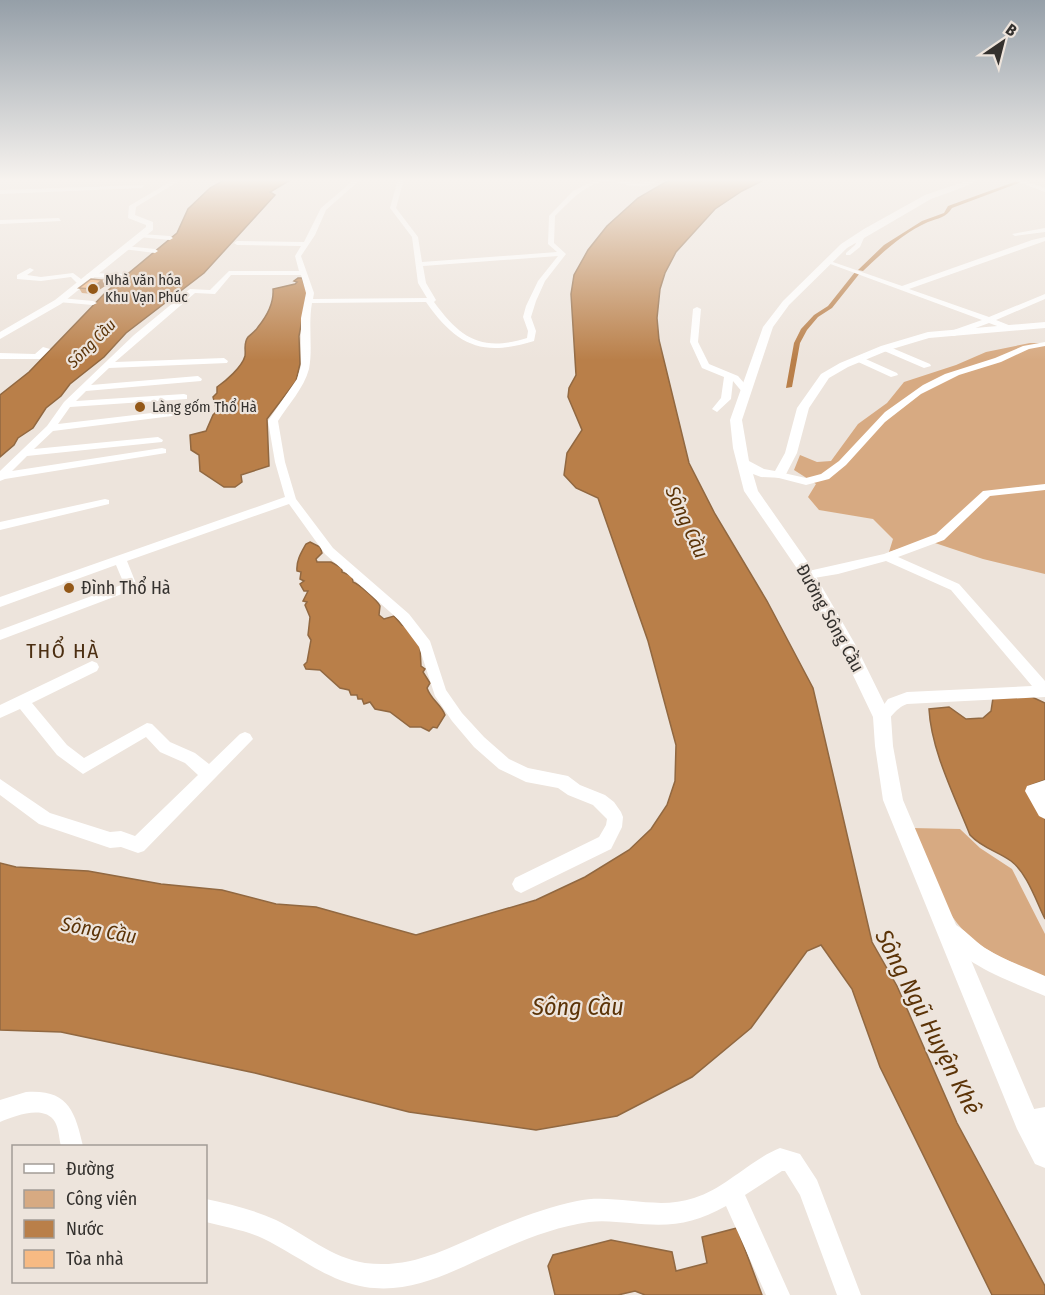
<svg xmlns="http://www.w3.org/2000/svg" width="1045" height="1295" viewBox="0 0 1045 1295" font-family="'Fira Sans Condensed',sans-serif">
	<rect width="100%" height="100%" fill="#ede4dc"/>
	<path fill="#d7aa82" d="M1030,343H1045V574L983,559L926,540L889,552L893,539L873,519L819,510L808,497L816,484L794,470L800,455L817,462L831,461L858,424L887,403L904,382L956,365L986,352Z
		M911,828L960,829L980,848L1012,869L1045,934V977C1021,966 985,953 967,934C938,905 926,865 911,828Z"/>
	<path fill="#b97f49" stroke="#916841" stroke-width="1.5" d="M226,179H292L270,192L275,195L204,273L126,333L104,357L70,384L61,396L46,408L33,428L18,438L14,445L0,457V395L29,372L106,292L177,233L188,209L210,188Z
		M671,179H766L742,191L715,209L676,252L665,273L660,289L657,318L659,340L689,463L715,514L767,601L813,688L872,942L897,986L957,1123L1045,1286V1295H992L880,1067L852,989L821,945L807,951L751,1028L692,1077L617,1116L536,1130L409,1112L255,1073L61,1032L0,1030V863L16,867L88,871L161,884L222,890L276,904L316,907L416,935L536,900L585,877L629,850L651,829L667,805L675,781L676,745L648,641L598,498L576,488L564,475L567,453L582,430L568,397L569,388L576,375L571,294L574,275L588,250L607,226L638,198Z
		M298,278H302L307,292L299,336L300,364L296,381L267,419L269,466L241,475L242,482L235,487H224L200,471L199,455L191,450L190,435L206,431L213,415L217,411L213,397L217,393V387C226,381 242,367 245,356C246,349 243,344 248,337C251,334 256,331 258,327C267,316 274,302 273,289L295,284L297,282L294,281Z
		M310,542L320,547L322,553L316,559L317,562H331L342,568V572L352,576L353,582C359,584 377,600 380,606L379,615L384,619L394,616L402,625L405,626L420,647L421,666L425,669L423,672L430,683L427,688C431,700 441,704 445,715L437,728L433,727L429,731L421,727H410L390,712L375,709L370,702L364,704L362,699H358L357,695H351L349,690L340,688L320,670L306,669L304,665L307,662L311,640L308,635L310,617L305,605L307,602L303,601L308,591H304L300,584L304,581L300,579L301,572L297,571C296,561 301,553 306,544Z
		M1032,697L1045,703V780L1029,786L1045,815V919C1036,901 1027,873 1011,861C997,851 982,848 970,835C955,797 931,750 929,709L949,707L966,719L983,718L991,711L993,698Z
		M737,1228L762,1295H645L635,1291L618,1295H555L548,1266L553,1255L611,1240L672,1252L676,1271L707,1263L702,1237Z"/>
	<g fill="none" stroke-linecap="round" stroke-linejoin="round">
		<path fill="#b97f49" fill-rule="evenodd" d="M1017,181L1021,182L952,208C946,218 938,218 928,222C903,233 882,253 863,271L858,270L884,245L922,221L944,213L948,206Z
			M855,272L860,273L832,308L818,317L807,330L800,343L792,387L786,388L794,343L801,329L814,315L828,306Z"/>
		<path fill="#fff" fill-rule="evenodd" d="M355,179H361L326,210L315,235L301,256L314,293L313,299L427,298L418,283L412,237L390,208L398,179H404L396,208L418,237L422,262L557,252L548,244L549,216L573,191L598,179L638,183L661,179C637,197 618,176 600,182C581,188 569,202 555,216L554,243L566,254L545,281L536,301L531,317L536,331L534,341C482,357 457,346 426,302L312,303C308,325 313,348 309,369C304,388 288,405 278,421L285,462L296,499L333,548L409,614L430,641L446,690L462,713L484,737L509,759L528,768L568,776L580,785L605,795L614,802L621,812L623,817L622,827L611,849L521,893L515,890L512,884L515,878L599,837L606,825L607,819L593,805L568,795L558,788L526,782L499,769L474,747L452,721L435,696L419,647L399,620L325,554L289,504L127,561L137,586L135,589L0,640V630L124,584L116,565L0,607V597L285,497L275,462L268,421L297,379L301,366V318L306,293L301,275H231L215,294L195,293L115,362L224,358L228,361L227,363L109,368L91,385L198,376L202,379L201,381L86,391L76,401L184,394L187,395V399L70,407L58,424L177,410L180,411V415L53,431L34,449L158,437L163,440L162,442L27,456L12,471L162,448L166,449V453L5,479L0,481V471L47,426L64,402L134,335L190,289L210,290L229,271H299L295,256L301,246L237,245L234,243L237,241L304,242L321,208ZM558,256L538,281L526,306L523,317L528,331L527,338C482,352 461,339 434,302L436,300L426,283L423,266Z
			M1010,179H1018L1045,188V192Z
			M144,185L142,188L0,194V190Z
			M59,218L61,221L0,224V220Z
			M1045,228V232L1015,236L1012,234Z
			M861,232L866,233L860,247L850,255H846V253L855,245Z
			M141,234L170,236L173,238L170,240L139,237Z
			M1045,237V241L909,289L989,317L1045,294V299L996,320L1011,326V330H1008L989,323L954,336H948V332L982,320L825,262L830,261L902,286L1032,240Z
			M125,246L155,249L158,251L155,253L123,249Z
			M30,268L34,270L27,275L41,277L73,273L85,282L78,284L71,277L41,281L17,279V275Z
			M90,273L124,274L128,276L124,278L87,277L86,275Z
			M61,298L93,301L97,303L93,305L58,302V298Z
			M697,307L701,309L698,342L709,364L738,376L751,391L743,393L733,381L731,399L717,412L712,409L721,398L724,377L702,368L690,342L693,309Z
			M1045,342V346L1029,349L1001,362L959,375L921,394L885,422L846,465L829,479L806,485L775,477L774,475L779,472L806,478L821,474L839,461L885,412L923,385L945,374L995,358L1023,346Z
			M885,345L930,364L931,366L924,368L882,350L881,348Z
			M43,347L50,349L40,359H0V353L35,354Z
			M859,356L897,373L898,375L891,377L856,361V357Z
			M1045,484V490L990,496L944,540L898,557L959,584L1045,681V697L907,704C892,709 890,726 877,721L875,717L888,699L907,692L1032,686L951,590L886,561L838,574L808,579L802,575L804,572L884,554L936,534L983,491Z
			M105,499L109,500V504L0,530V522Z
			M92,661L97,663L99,667L97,671L32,703L67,745L84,758L147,723L152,724L170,742L195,753L209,764L240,734L245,732L250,734L253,739L144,851L138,853L121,847L110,848L39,824L0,795V779L50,813L110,832L121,831L135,836L198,775L185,763L160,752L146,737L83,774L57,755L20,709L0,718V705Z
			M1045,780V819L1039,816L1025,791L1027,786Z
			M952,923C964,928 974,941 985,948C1004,960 1025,967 1045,976V996C1015,983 956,963 943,932L946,926Z
			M26,1092C68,1089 75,1111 83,1146H61C59,1139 59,1129 55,1122C45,1104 14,1116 0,1122V1100Z
			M1045,1107V1129L1026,1131L1018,1128L1015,1120L1018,1112Z
			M780,1148L800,1154L817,1180L861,1295H837L800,1195L785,1171H782L745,1195L790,1295H766L726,1206C692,1225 669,1227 630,1223C617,1222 603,1220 589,1222C560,1226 530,1237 503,1249C457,1268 416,1295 365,1287C327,1281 296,1254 262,1238C245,1230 224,1227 206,1222V1199C230,1204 254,1210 276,1220C305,1234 332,1258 365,1263C411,1269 446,1249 486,1232C516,1219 545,1208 577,1201C615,1193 656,1211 694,1198C726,1188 750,1160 780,1148Z"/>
		<path fill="#fff" fill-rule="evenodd" d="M175,179H182L136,207L135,215L153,222V230L61,304L0,339V332L55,300L146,227V225L128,218L129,206Z
			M972,179H980L964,187L931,199L847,248L789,305L773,327L742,420L749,461L764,469L775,471L785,453L797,408L821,374L840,363L881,346L928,332L1045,322V328L929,338L889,350L848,367L829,378L809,408L797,453L784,478L761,477L753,474L758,491L807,561L855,644L891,717L893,746L903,800L1035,1111L1045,1128V1168L1035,1164L1017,1129L883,800L875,746L873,717L841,650L796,567L744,491L733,448L730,420L763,327L783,301L841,244L864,229L925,195Z"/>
	</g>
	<path fill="#d4a071" d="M102,280L105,286L93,294L82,293L79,288Z"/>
	<path fill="#ad825c" d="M102,280L105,286L93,294L91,289Z"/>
	<path fill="#f7ba83" stroke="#ad825c" stroke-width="1.5" d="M91,279L102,280L91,289L79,288Z"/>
	<linearGradient id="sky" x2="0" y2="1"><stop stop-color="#959fa8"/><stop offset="0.5" stop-color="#f7f3ef"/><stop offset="1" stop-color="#f7f3ef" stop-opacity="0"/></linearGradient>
	<rect width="1045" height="360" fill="url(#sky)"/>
	<g fill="#935818" stroke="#ede4dc" stroke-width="2">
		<circle cx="93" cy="289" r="6"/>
		<circle cx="140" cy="407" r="6"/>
		<circle cx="69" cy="588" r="6"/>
	</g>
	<g text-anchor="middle" stroke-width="4.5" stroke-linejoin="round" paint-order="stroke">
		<g font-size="15" fill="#34312e" stroke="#ede4dc" text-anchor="start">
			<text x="105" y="285">Nhà văn hóa<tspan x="105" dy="17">Khu Vạn Phúc</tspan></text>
			<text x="152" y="412">Làng gốm Thổ Hà</text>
		</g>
		<g font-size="16" font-style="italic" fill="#5b3307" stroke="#ede4dc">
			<text transform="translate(91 343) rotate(-45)" y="6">Sông Cầu</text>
		</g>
		<g font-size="18" fill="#34312e" stroke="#ede4dc" text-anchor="start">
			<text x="81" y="594">Đình Thổ Hà</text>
		</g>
		<g font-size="18" fill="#34312e" stroke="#ede4dc">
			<text transform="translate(830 618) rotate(61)" y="6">Đường Sông Cầu</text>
		</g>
		<g font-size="20" font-style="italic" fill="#5b3307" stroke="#ede4dc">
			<text transform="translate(687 522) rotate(66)" y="7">Sông Cầu</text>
			<text transform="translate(99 930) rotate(10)" y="7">Sông Cầu</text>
		</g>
		<g font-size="21" letter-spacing="1.5" fill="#4c2f12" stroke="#ede4dc">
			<text x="63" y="658">THỔ HÀ</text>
		</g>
		<g font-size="24" font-style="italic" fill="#5b3307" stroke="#ede4dc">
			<text x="578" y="1015">Sông Cầu</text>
			<text transform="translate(928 1022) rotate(63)" y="8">Sông Ngũ Huyện Khê</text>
		</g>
	</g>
	<rect x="12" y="1145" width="195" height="138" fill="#ede4dc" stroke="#a39c96" stroke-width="1.5"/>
	<rect x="24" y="1164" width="30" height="9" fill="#ffffff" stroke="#a39c96" stroke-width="1.5"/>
	<text x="66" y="1175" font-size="18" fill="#34312e">Đường</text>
	<rect x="24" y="1190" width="30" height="18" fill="#d7aa82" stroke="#a39c96" stroke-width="1.5"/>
	<text x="66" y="1205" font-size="18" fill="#34312e">Công viên</text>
	<rect x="24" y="1220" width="30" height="18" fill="#b97f49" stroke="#a39c96" stroke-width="1.5"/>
	<text x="66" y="1235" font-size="18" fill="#34312e">Nước</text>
	<rect x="24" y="1250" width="30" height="18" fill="#f7ba83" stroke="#a39c96" stroke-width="1.5"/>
	<text x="66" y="1265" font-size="18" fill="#34312e">Tòa nhà</text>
	<g transform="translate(1003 42) rotate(35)" stroke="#ede4dc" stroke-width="4.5" paint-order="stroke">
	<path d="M0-4.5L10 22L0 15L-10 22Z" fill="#34312e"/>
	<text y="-9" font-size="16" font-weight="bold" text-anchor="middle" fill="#34312e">B</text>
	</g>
</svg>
